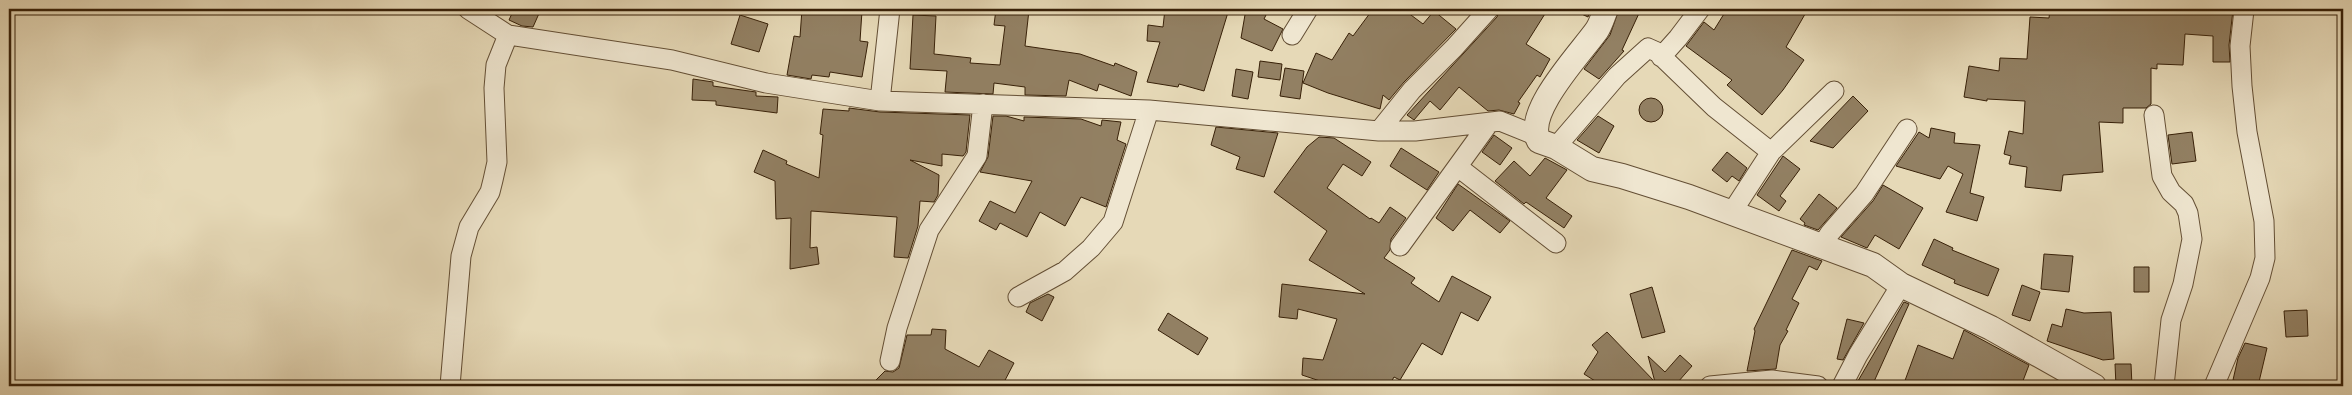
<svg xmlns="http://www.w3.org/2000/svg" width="2352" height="395" viewBox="0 0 2352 395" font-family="Cardo,serif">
	<rect width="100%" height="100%" fill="#e6d9b7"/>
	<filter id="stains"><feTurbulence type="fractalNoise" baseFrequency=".004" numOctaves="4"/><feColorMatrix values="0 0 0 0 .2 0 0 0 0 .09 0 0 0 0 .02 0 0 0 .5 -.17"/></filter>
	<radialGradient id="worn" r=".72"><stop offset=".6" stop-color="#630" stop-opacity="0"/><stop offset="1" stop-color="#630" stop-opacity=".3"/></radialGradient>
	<path fill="#928063" stroke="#372008" d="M514,9H541L533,27L522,26L509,20Z
		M802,9L862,11L860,41L868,42L862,77L830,72L829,77L812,75L811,79L787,75L794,36L800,37Z
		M996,9L1029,10L1025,46L1080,54L1114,66L1115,63L1137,72L1131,96L1099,84L1097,91L1069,80L1066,96L1025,95V87L994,83L993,94L945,92L947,71L910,69L913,15L936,16L934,54L971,58L970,63L1000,65L1005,26L994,25Z
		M1165,9H1229L1204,91L1179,84L1178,87L1147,82L1160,42L1147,41L1148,25L1163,27Z
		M1246,9H1269L1264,19L1283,29L1272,51L1241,38Z
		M1373,9H1403L1423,24L1434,11L1456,29L1404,82L1389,100L1383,95L1380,109L1328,93L1303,83L1316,53L1332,60L1349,33L1353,36Z
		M1500,9H1548L1526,44L1550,59L1540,77L1537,75L1518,102L1520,103L1514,114L1499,110L1488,111L1459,87L1440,110L1430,101L1414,120L1407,115L1497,17Z
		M1571,9H1591L1588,17Z
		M1619,9H1641L1622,50L1624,51L1599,79L1584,69L1610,35Z
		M1727,9H1808L1786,47L1804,60L1783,90L1762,115L1727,85L1732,80L1686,46L1704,22L1714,30Z
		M2050,9L2233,10L2229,45L2230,62H2213V36L2185,34L2183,65L2157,64V69L2151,68V104L2146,108H2123V123L2099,122L2103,172L2063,175L2061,191L2025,187L2027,167L2009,164L2011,156L2004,154L2009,131L2023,134L2025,101L1987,99V101L1964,97L1969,66L1999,71L2000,58L2027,59L2030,17L2049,18Z
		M740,15L768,24L759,52L731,44Z
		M1260,61L1282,64L1280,80L1258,77Z
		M1285,68L1304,71L1300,99L1280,96Z
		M1236,69L1253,72L1248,99L1232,96Z
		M693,79L713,82V86L756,92V96L778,97L777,113L716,105V101L692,100Z
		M1853,96L1868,111L1833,148L1810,141Z
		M1639 110a12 12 0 1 1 24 0a12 12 0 1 1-24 0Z
		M849,108L880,112L970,115L966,152L963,156L942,154V166L910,160L939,175L938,195L934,202L920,201L918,226L908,258L894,257L897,217L811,211L810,248L817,247L819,264L790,269L791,218L776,219L775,181L754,172L763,150L787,161L786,164L819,178L823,135L820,134L823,109L849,111Z
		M993,116H1006L1024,121V117L1081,119L1101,126L1102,120L1121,122L1117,140L1126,144L1106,207L1081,197L1065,226L1040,212L1027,237L1000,223L996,230L979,221L990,201L1015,213L1032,181L980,172L988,157Z
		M1598,116L1614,126L1599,153L1577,140Z
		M1216,127L1278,133L1264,177L1236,169L1240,157L1211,145Z
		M1931,128L1955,133L1954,143L1980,145L1970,193L1984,197L1977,221L1946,212L1963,174L1948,166L1940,179L1896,166L1919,132L1929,138Z
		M2192,132L2196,161L2172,164L2168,135Z
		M1494,135L1512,148L1500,165L1482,152Z
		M1319,137L1334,138L1371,162L1362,176L1343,164L1327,188L1370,219L1371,218L1379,223L1390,207L1406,218L1391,239L1390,250L1384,258L1415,278L1411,283L1439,302L1452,276L1491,297L1478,321L1461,312L1442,355L1422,343L1400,380L1394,377L1389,386H1335L1302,375L1303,358L1323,360L1337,319L1298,309L1297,319L1279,317L1282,284L1365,294L1309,260L1327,231L1274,192L1307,147Z
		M1401,148L1439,172L1427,190L1390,166Z
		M1727,152L1747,168L1739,181L1732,176L1727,182L1712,170Z
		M1783,156L1800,169L1780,196L1786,201L1779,211L1757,195Z
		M1545,158L1567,170L1546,198L1572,216L1564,228L1526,202L1524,204L1495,181L1514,161L1530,176Z
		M1458,184L1510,221L1500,233L1470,210L1453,231L1436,218Z
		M1883,185L1923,208L1899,249L1875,235L1867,248L1841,237L1873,201Z
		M1819,194L1837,208L1818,230L1804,225L1805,223L1800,219Z
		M1934,239L1953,248L1952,250L1999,269L1988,296L1954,283L1955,280L1922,265Z
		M1792,250L1822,261L1817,270L1809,266L1792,299L1799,303L1786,330L1788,331L1780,345L1776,369L1747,371L1755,331L1754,329Z
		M2044,254L2073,256L2069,292L2041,289Z
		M2134,267H2149V292H2134Z
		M2022,285L2040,292L2030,321L2012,315Z
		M1652,287L1665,332L1642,338L1630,294Z
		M1048,294L1054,297L1042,321L1026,312L1030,303Z
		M1904,302L1909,304L1872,386H1855Z
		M2066,309L2084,313L2111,312L2114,359L2103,360L2047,341L2052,324L2062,327Z
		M2307,310L2308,336L2286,337L2284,311Z
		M1168,313L1208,338L1198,355L1158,330Z
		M1847,319L1864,323L1843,360L1837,359Z
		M932,329L946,330L945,349L979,367L989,350L1014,363L1002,386H870L885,371L893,372L899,368L907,335H931Z
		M1964,330L2029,365L2021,386H1903L1918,345L1953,359Z
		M1607,332L1655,382L1648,356L1665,372L1680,355L1692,366L1678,382L1683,386H1603L1584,374L1598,352L1592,345Z
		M2245,343L2267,348L2258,386L2233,380L2238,358Z
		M2115,364H2131L2132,386H2116Z"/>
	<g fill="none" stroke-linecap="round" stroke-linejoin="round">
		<g stroke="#634e34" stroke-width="21">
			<path id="minor" d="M468,9L508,35L672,60L766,83L880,101L1149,110L1379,131H1415L1500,121L1537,136
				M1292,35L1308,9
				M1661,57L1678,38L1700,9
				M880,101L890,9
				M2154,115L2162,176L2171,192L2184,204L2188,213L2192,239L2183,284L2171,320L2164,386
				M1379,131L1412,90L1454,48L1489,9
				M1556,147L1617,76L1648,48L1657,52L1714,107L1771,152
				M1458,167L1556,243
				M1732,212L1771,152L1834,91
				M1400,246L1489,123
				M1821,247L1830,233L1864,194L1907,129
				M1018,297L1065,271L1091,248L1113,222L1149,110
				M890,361L897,328L929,230L977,156L983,104
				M450,386L461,256L469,227L490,192L493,180L497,162L494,88L496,65L508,35
				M1710,386L1772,380L1818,386
				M1842,386L1858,355L1901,285
				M2214,386L2260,278L2265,258L2264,221L2247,132L2242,86L2240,46L2244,10"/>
		</g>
		<g stroke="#634e34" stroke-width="26">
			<path id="tertiary" d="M1606,9C1603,16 1601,24 1597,30C1581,53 1523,113 1539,141L1556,147L1592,169L1622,176L1689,197L1873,265L1901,285L1991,328L2094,386"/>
		</g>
		<use href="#minor" stroke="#efe6d0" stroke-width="19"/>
		<use href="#tertiary" stroke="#efe6d0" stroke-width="24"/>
	</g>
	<rect width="2352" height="395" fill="none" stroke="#e6d9b7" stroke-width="30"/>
	<rect x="10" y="10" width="2332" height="375" fill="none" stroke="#372008" stroke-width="2.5"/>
	<rect x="15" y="15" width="2322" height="365" fill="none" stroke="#372008"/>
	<rect width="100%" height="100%" filter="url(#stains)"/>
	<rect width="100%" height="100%" fill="url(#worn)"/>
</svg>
